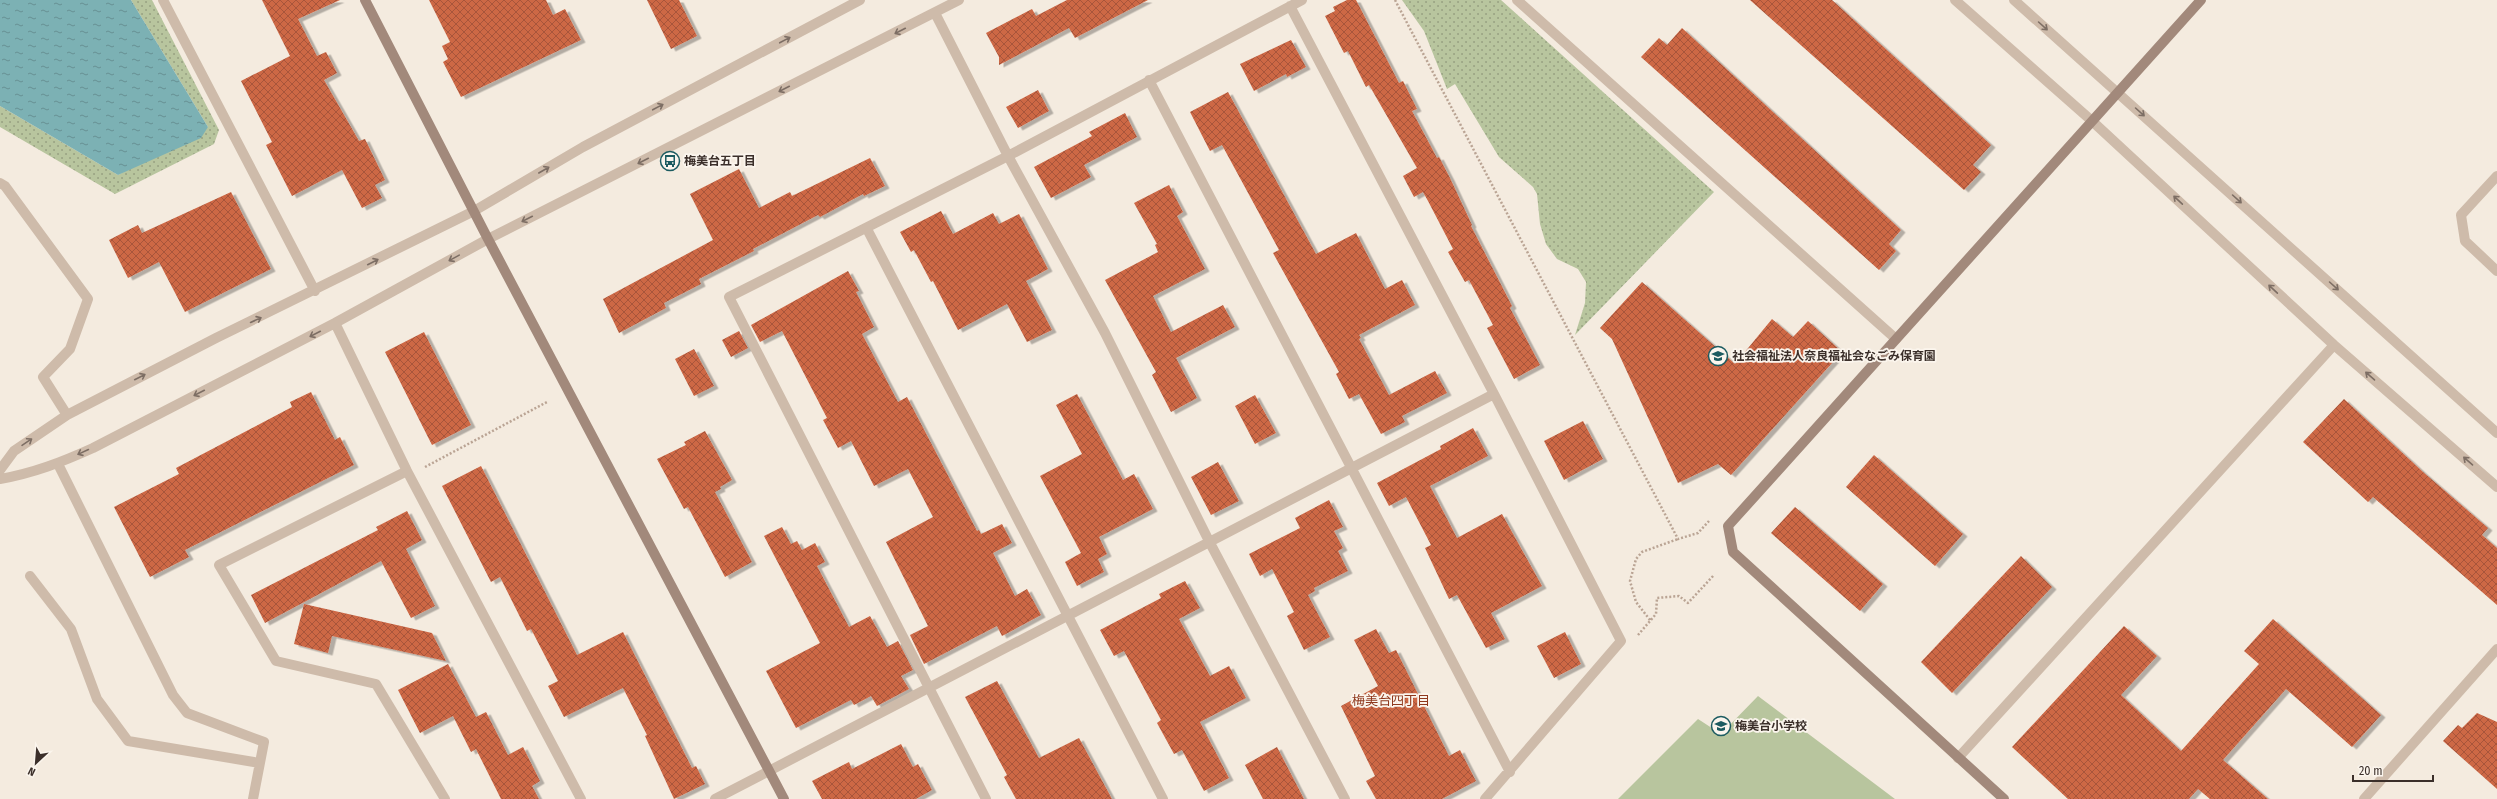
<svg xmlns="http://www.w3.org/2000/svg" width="2497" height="799" viewBox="0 0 2497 799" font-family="'Fira Sans Condensed','Noto Sans JP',sans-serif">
	<defs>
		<pattern id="grass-dots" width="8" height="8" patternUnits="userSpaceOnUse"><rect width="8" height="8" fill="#b8c59e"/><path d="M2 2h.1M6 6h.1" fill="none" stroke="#97a081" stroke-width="1.8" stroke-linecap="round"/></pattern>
		<pattern id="water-ripples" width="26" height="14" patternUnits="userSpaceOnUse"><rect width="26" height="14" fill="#7cb1b4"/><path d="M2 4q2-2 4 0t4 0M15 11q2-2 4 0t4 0" fill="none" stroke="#679093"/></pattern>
		<pattern id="building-cross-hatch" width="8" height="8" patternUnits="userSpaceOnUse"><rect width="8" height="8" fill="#cd6745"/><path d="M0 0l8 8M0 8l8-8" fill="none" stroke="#a8553a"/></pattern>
		<filter id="shadow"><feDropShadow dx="4.5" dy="2.5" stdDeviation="0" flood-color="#0004"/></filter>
	</defs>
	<rect width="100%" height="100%" fill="#f4ebdf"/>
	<path fill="url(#grass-dots)" d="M131,0H152L219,130L214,144L115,194L0,127V106L118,175L208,127Z
		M1402,0H1501L1714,192L1575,335L1585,303L1586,282L1578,269L1557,259L1546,244L1540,224L1537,194L1533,187L1499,157L1455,84L1447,89L1424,31Z"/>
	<path fill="#b8c59e" d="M1758,696L1895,799H1618L1698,719L1721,734Z"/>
	<path fill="url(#water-ripples)" d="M0,0H131L208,127L201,138L118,175L0,106Z"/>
	<path fill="url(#building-cross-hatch)" filter="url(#shadow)" d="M262,0H340L298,19L317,56L326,52L337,73L324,80L359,141L365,139L385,180L375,185L382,198L362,208L342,170L292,196L266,145L272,142L241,81L290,56Z
		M429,0H546L553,15L565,9L581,40L461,97L443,62L448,59L442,46L450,42Z
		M647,0H679L697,36L671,49Z
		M1067,0H1148L1075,38L1069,28L999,65V57L986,33L1032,9L1036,16Z
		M1347,0H1356L1399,83L1403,81L1417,109L1412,111L1437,158L1439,157L1450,178L1472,225L1471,226L1512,306L1510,308L1540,365L1514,379L1487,328L1493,325L1469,280L1465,282L1448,252L1453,249L1428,201L1423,192L1414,197L1403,176L1417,168L1369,85L1366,87L1348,51L1344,53L1325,16L1335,11L1333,7Z
		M1750,0H1832L1991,145L1973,165L1981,172L1964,190Z
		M1682,28L1901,230L1889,244L1896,251L1879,270L1641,57L1659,38L1667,45Z
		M1291,40L1306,67L1287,77L1286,74L1254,91L1240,64Z
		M1038,90L1049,111L1018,128L1006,107Z
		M1228,92L1316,254L1356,233L1385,289L1402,280L1415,305L1359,335L1361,338L1359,339L1389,395L1435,371L1447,393L1402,416L1405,422L1381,434L1359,394L1349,399L1336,374L1339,372L1273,253L1279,250L1222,145L1210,151L1190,112Z
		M1125,113L1137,137L1084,165L1091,177L1051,198L1034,167L1092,136L1089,132Z
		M870,158L885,186L864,196L863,194L820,217L818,215L753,249L754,251L699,279L701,284L664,303L666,308L619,333L603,299L713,240L690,194L739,169L759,208L790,192L792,196Z
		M1169,185L1183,212L1177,216L1205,269L1153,296L1171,332L1223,305L1235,327L1176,358L1197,398L1171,412L1152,375L1156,372L1105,280L1158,252L1155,245L1157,244L1134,203Z
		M231,192L271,269L185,312L159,262L128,278L109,240L138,225L142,233Z
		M941,211L953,234L993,213L999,224L1019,214L1048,269L1026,281L1052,330L1027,342L1007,304L958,330L933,281L931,282L914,250L911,252L900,232Z
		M848,271L859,291L856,292L874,327L862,334L898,402L907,397L977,531L979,530L981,534L1002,524L1012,543L993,553L1015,596L1027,589L1041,615L1002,636L997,626L924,664L910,635L928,626L886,542L933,517L908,469L874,486L851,441L838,448L823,420L827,418L782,331L760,342L751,325Z
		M1642,282L1735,364L1772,319L1793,337L1808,321L1842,352L1731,475L1718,464L1678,483L1612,339L1600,328Z
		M739,331L748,348L731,357L722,340Z
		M424,332L471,425L432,445L385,352Z
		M694,349L714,386L694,396L675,359Z
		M311,392L335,440L340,437L354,465L185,550L189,557L150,577L114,507L179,474L176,468L292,407L290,402Z
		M1077,394L1123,480L1134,474L1153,509L1099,537L1107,554L1098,559L1104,572L1077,586L1065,562L1081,553L1040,476L1082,454L1056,405Z
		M1255,395L1276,433L1255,444L1235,406Z
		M2344,399L2423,472L2488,528L2482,535L2497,548V605L2373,497L2368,502L2303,442Z
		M1583,421L1603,459L1564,480L1544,441Z
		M1473,428L1488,456L1430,486L1457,538L1502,514L1542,586L1491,613L1505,639L1486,648L1457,595L1449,599L1425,548L1431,545L1406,497L1389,506L1377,483L1441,449L1440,446Z
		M705,431L732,480L720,487L721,489L715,492L752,562L725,577L688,507L684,509L657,459L686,445L684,442Z
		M1874,455L1963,534L1935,566L1846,487Z
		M1218,462L1239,501L1211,515L1191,477Z
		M481,466L577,655L623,632L692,768L696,766L705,784L674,799L645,736L647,735L623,688L564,717L548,686L558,681L531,629L527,631L500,577L491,582L442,486Z
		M1329,500L1343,527L1334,531L1343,548L1338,551L1348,571L1314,588L1315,591L1308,595L1330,637L1304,650L1287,616L1294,612L1272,569L1260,576L1249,554L1300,528L1295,518Z
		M1795,507L1883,584L1860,611L1771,533Z
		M407,511L422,540L406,549L435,606L411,618L381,561L265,623L251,595L378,530L376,527Z
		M782,527L791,544L797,541L802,550L815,543L825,562L817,566L849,627L870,616L887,647L898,641L913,670L901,676L909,689L877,706L871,696L854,705L851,700L796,728L766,671L820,643L764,536Z
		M2021,556L2052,587L1952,693L1921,662Z
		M1185,581L1200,608L1179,619L1210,676L1229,666L1246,698L1200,722L1229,778L1204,791L1182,750L1174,754L1157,723L1161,720L1124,651L1114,656L1100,630L1161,598L1159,594Z
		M304,604L432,633L446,661L332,636L328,653L294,644Z
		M2273,619L2381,715L2352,747L2286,689L2223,760L2268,799H2210L2198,789L2189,799H2068L2012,747L2124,626L2157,656L2121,695L2181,751L2259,664L2244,651Z
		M1376,629L1389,653L1396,650L1449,756L1460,750L1476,781L1442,799H1376L1366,781L1375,776L1341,706L1378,686L1354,640Z
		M1565,632L1581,664L1554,678L1537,646Z
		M448,664L476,717L486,712L508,755L523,747L540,781L532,786L539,799H501L476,749L471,752L453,716L420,733L398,690Z
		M997,681L1039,758L1079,738L1112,799H1016L1004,777L1007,775L965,697Z
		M2477,713L2497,722V789L2443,741L2458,725L2462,728Z
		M901,744L913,767L918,764L932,790L916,799H822L812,781L849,762L852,769Z
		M1277,747L1304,799H1263L1245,765Z"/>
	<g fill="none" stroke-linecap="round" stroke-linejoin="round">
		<path stroke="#baa494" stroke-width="2.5" stroke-dasharray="2 2" stroke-linecap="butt" d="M1395,0L1678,539L1698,533L1709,521
			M425,467L547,402
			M1650,620L1636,602L1630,581L1636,559L1642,552L1678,539
			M1638,635L1656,614L1657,598L1679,596L1688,603L1714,575"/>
		<path stroke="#cebbaa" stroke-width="10" d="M2497,176L2461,215L2465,241L2497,271"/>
		<path stroke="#cebbaa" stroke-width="10" d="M163,0L315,291
			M1517,0L1896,339
			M1955,0L2092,121L2334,345L2497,487
			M2014,0L2497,433
			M1290,6L1494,394L1621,641L1485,799
			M935,13L1008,156L1105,333L1209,541L1345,799
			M1149,80L1510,772
			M0,183L5,186L88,299L70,349L43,377L67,415
			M867,229L1163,799
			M335,323L407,471L581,799
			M58,464L173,695L187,713L264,742L253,799
			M0,470L14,451L67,415L216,338L474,211L583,147L860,0
			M407,471L219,565L276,661L376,684L445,799
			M0,479C34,473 62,462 93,448L335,323L488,239L959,0
			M30,576L71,629L97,699L128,741L260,763
			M1958,758L2334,345
			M715,799L1494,394
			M986,799L729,297L1008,156L1302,0
			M2364,799L2497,649"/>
		<path stroke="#a2897b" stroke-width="10" d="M365,0L488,239L784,799
			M2004,799L1733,552L1728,526L2201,0"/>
	</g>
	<defs><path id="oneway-shaft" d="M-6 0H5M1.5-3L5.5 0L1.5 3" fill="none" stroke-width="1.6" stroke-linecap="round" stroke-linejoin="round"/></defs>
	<g stroke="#7d6e64">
		<use href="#oneway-shaft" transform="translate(2043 26) rotate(42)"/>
		<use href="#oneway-shaft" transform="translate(900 31) rotate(153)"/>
		<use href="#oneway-shaft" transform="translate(785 40) rotate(-28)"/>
		<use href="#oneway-shaft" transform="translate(784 89) rotate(153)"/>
		<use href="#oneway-shaft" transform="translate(658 107) rotate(-28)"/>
		<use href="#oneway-shaft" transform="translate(2140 112) rotate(42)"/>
		<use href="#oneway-shaft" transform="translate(643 161) rotate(153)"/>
		<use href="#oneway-shaft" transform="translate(544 170) rotate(-30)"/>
		<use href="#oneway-shaft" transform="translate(2237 199) rotate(42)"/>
		<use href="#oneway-shaft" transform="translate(2178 200) rotate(-137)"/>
		<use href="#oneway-shaft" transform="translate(527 219) rotate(153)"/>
		<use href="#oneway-shaft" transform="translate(454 258) rotate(151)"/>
		<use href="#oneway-shaft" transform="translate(373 262) rotate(-27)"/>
		<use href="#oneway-shaft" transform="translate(2334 286) rotate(42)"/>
		<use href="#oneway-shaft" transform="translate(2273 289) rotate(-137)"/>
		<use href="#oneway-shaft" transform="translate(256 320) rotate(-25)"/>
		<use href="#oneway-shaft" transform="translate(315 334) rotate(153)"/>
		<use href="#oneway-shaft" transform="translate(2370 376) rotate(-139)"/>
		<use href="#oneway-shaft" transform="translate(140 377) rotate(-27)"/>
		<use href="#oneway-shaft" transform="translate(199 393) rotate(153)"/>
		<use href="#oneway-shaft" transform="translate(27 442) rotate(-34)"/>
		<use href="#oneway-shaft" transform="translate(83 452) rotate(155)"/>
		<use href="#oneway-shaft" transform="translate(2468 461) rotate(-139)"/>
	</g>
	<defs>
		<g id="bus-ring" transform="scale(1)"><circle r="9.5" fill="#fbf5ed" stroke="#1c5b60" stroke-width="1.5"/><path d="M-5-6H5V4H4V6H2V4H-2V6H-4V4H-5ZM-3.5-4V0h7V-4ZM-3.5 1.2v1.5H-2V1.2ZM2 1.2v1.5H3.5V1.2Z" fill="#1c5b60"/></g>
		<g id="school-ring" transform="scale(1)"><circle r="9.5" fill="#fbf5ed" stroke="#1c5b60" stroke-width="1.5"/><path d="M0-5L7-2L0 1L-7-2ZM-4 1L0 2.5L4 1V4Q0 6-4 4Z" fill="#1c5b60"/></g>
	</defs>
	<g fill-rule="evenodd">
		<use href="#bus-ring" x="670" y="161"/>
		<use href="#school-ring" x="1718" y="356"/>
		<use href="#school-ring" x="1721" y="726"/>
	</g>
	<g text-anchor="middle" stroke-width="3.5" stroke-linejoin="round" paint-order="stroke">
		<g font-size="12" font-weight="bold" fill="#3b2f2a" stroke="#fbf5ed" text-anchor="start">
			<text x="684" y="165">梅美台五丁目</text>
			<text x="1732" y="360">社会福祉法人奈良福祉会なごみ保育園</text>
			<text x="1735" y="730">梅美台小学校</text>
		</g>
		<g font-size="13" fill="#8f391e" stroke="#fbf5ed">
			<text x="1391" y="705">梅美台四丁目</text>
		</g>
	</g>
	<g transform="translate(36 763) rotate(206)" stroke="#fbf5ed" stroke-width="3" paint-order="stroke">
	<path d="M0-3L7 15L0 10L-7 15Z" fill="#3b2f2a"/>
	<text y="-6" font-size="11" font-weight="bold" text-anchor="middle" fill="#3b2f2a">N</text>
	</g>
	<path d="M2353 775v6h80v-6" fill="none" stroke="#3b2f2a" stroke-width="2"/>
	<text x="2359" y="775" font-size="12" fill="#3b2f2a" stroke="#fbf5ed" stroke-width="3" paint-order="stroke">20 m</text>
</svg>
